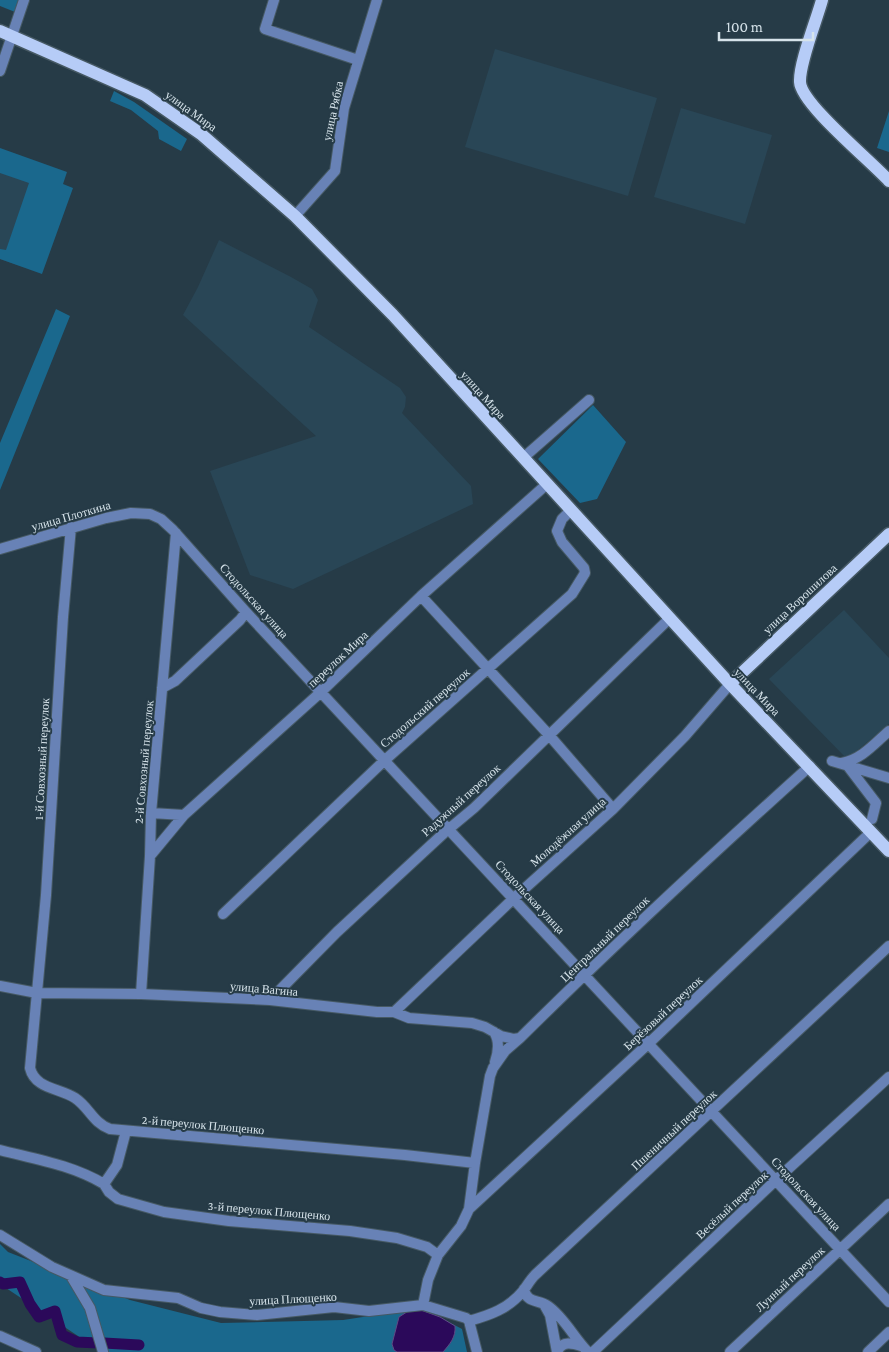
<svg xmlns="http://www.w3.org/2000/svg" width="889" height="1352" viewBox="0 0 889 1352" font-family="'Crimson Pro',serif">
	<rect width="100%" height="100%" fill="#263b47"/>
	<path fill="#294656" d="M495,49L657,98L628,196L465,147Z
		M681,108L772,135L745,224L654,197Z
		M0,161L50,180L23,267L0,259Z
		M219,240L291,277L312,289L318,300L309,327L400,388L406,397L405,407L402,413L471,486L473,504L293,589L250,575L210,471L316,436L183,315L198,287Z
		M844,610L889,658V724L847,759L769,679Z"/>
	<path fill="#1a688d" d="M0,0H20L15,12L0,6Z
		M114,91L134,102L187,139L181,151L159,139L158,131L131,110L110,101Z
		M889,111V152L877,148Z
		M0,148L67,172L63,184L73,188L42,274L0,259V249L6,250L29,183L0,173Z
		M56,309L70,316L0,490V443Z
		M593,405L626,442L597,499L580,503L538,459Z
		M0,1244L8,1252L130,1300L221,1323L343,1320L422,1308L462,1329L467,1352H102L0,1284Z"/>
	<path fill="#2b095a" stroke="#5e4a85" d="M418,1309L440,1317L455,1326C456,1337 450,1344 443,1352H397L394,1350L392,1344L399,1317L410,1310Z"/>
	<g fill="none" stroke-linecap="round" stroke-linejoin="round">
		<path stroke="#2b095a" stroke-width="11" d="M0,1282L3,1284L20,1282L30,1304L39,1317L55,1311L62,1335L77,1342L98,1343
			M104,1343L139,1345"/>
		<g stroke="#465964" stroke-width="12">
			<path id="minor" d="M274,0L265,29L358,60
				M0,71L24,0
				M295,216L335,171L344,108L377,0
				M523,458L589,400
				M71,527L63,617L46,895L30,1068C35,1089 60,1088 75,1098C89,1107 93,1123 110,1129L405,1155L475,1163
				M0,549L106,518L131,513L150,514L161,519L173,530L246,612L889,1302
				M421,596L549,735L613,809
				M162,688L175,681L240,620L246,612
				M832,761L889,778
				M842,763C862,759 874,744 889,731
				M847,765L876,803L872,819
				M151,813L184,815
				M150,856L184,815L321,692L421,596L547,484
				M223,914L385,760L572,594L585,573L584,568L562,542L557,531L562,519L571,510
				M0,986L37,993L141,994L270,1000L377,1012H394L409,1018L472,1023L485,1027L501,1036L514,1039L520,1038
				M141,994L150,856L151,813L176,533
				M270,1000L337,932L444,833L474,808L670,618
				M394,1012L514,898L613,809L685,736L730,684
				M494,1032C500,1041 498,1053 495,1062
				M0,1150C35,1159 72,1165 104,1184
				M104,1184L109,1192L118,1199L164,1212L229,1221L350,1231L397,1238L427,1247L438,1255
				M104,1184L117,1165L126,1131
				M469,1209L648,1044L871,832
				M0,1235L52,1267L104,1290L178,1298L201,1308L220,1312L257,1315L334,1307L369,1311L423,1305L466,1318L469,1321L477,1352
				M71,1276L90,1308L103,1352
				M524,1289C527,1304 538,1299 548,1306C564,1317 574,1338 588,1352
				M423,1305L428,1280L438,1255L461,1226L469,1209L475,1163L490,1076L493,1068L505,1051L520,1038C614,945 711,855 810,766
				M545,1306L550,1315L557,1352
				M469,1321C490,1315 508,1309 523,1291C527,1286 530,1280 535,1275L889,946
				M0,1336L36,1352
				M558,1350C563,1341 572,1343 581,1346
				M593,1352L776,1180L889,1077
				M730,1352L889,1204
				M868,1352L889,1332"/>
		</g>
		<g stroke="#465964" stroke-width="15">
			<path id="major" d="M822,0C817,19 799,63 800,82C801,104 871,161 889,181
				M0,31L145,95L201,134L295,216L393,315L730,684L889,851
				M730,684L889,534"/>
		</g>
		<use href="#minor" stroke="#6882b6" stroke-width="10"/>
		<use href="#major" stroke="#b6ccf7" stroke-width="12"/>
	</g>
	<g text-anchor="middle" stroke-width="4" stroke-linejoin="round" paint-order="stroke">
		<g font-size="12" fill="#d6e3ea" stroke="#263b47">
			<text transform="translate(191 111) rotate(36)" y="4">улица Мира</text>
			<text transform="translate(333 111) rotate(-78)" y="4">улица Рябка</text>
			<text transform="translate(483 395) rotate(48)" y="4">улица Мира</text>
			<text transform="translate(71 516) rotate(-16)" y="4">улица Плоткина</text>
			<text transform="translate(800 599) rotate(-43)" y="4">улица Ворошилова</text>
			<text transform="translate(254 601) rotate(48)" y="4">Стодольская улица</text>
			<text transform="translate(338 659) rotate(-43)" y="4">переулок Мира</text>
			<text transform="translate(757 692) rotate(46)" y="4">улица Мира</text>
			<text transform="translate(425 708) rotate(-41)" y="4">Стодольский переулок</text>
			<text transform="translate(42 759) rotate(-87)" y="4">1-й Совхозный переулок</text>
			<text transform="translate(144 762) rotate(-85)" y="4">2-й Совхозный переулок</text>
			<text transform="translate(461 800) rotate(-42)" y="4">Радужный переулок</text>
			<text transform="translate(568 832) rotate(-42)" y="4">Молодёжная улица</text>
			<text transform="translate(530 897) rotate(47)" y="4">Стодольская улица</text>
			<text transform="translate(605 939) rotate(-44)" y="4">Центральный переулок</text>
			<text transform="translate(264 989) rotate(5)" y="4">улица Вагина</text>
			<text transform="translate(663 1013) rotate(-43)" y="4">Берёзовый переулок</text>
			<text transform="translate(203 1125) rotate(5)" y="4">2-й переулок Плющенко</text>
			<text transform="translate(674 1130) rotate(-43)" y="4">Пшеничный переулок</text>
			<text transform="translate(806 1194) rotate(47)" y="4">Стодольская улица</text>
			<text transform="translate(732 1205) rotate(-43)" y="4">Весёлый переулок</text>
			<text transform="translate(269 1211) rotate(5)" y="4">3-й переулок Плющенко</text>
			<text transform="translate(790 1279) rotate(-43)" y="4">Лунный переулок</text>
			<text transform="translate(293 1299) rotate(-3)" y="4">улица Плющенко</text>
		</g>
	</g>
	<path d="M719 32v8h94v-8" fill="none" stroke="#d6e3ea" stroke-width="2.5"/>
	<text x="726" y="32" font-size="15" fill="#d6e3ea" stroke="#263b47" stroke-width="4" paint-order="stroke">100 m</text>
</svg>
